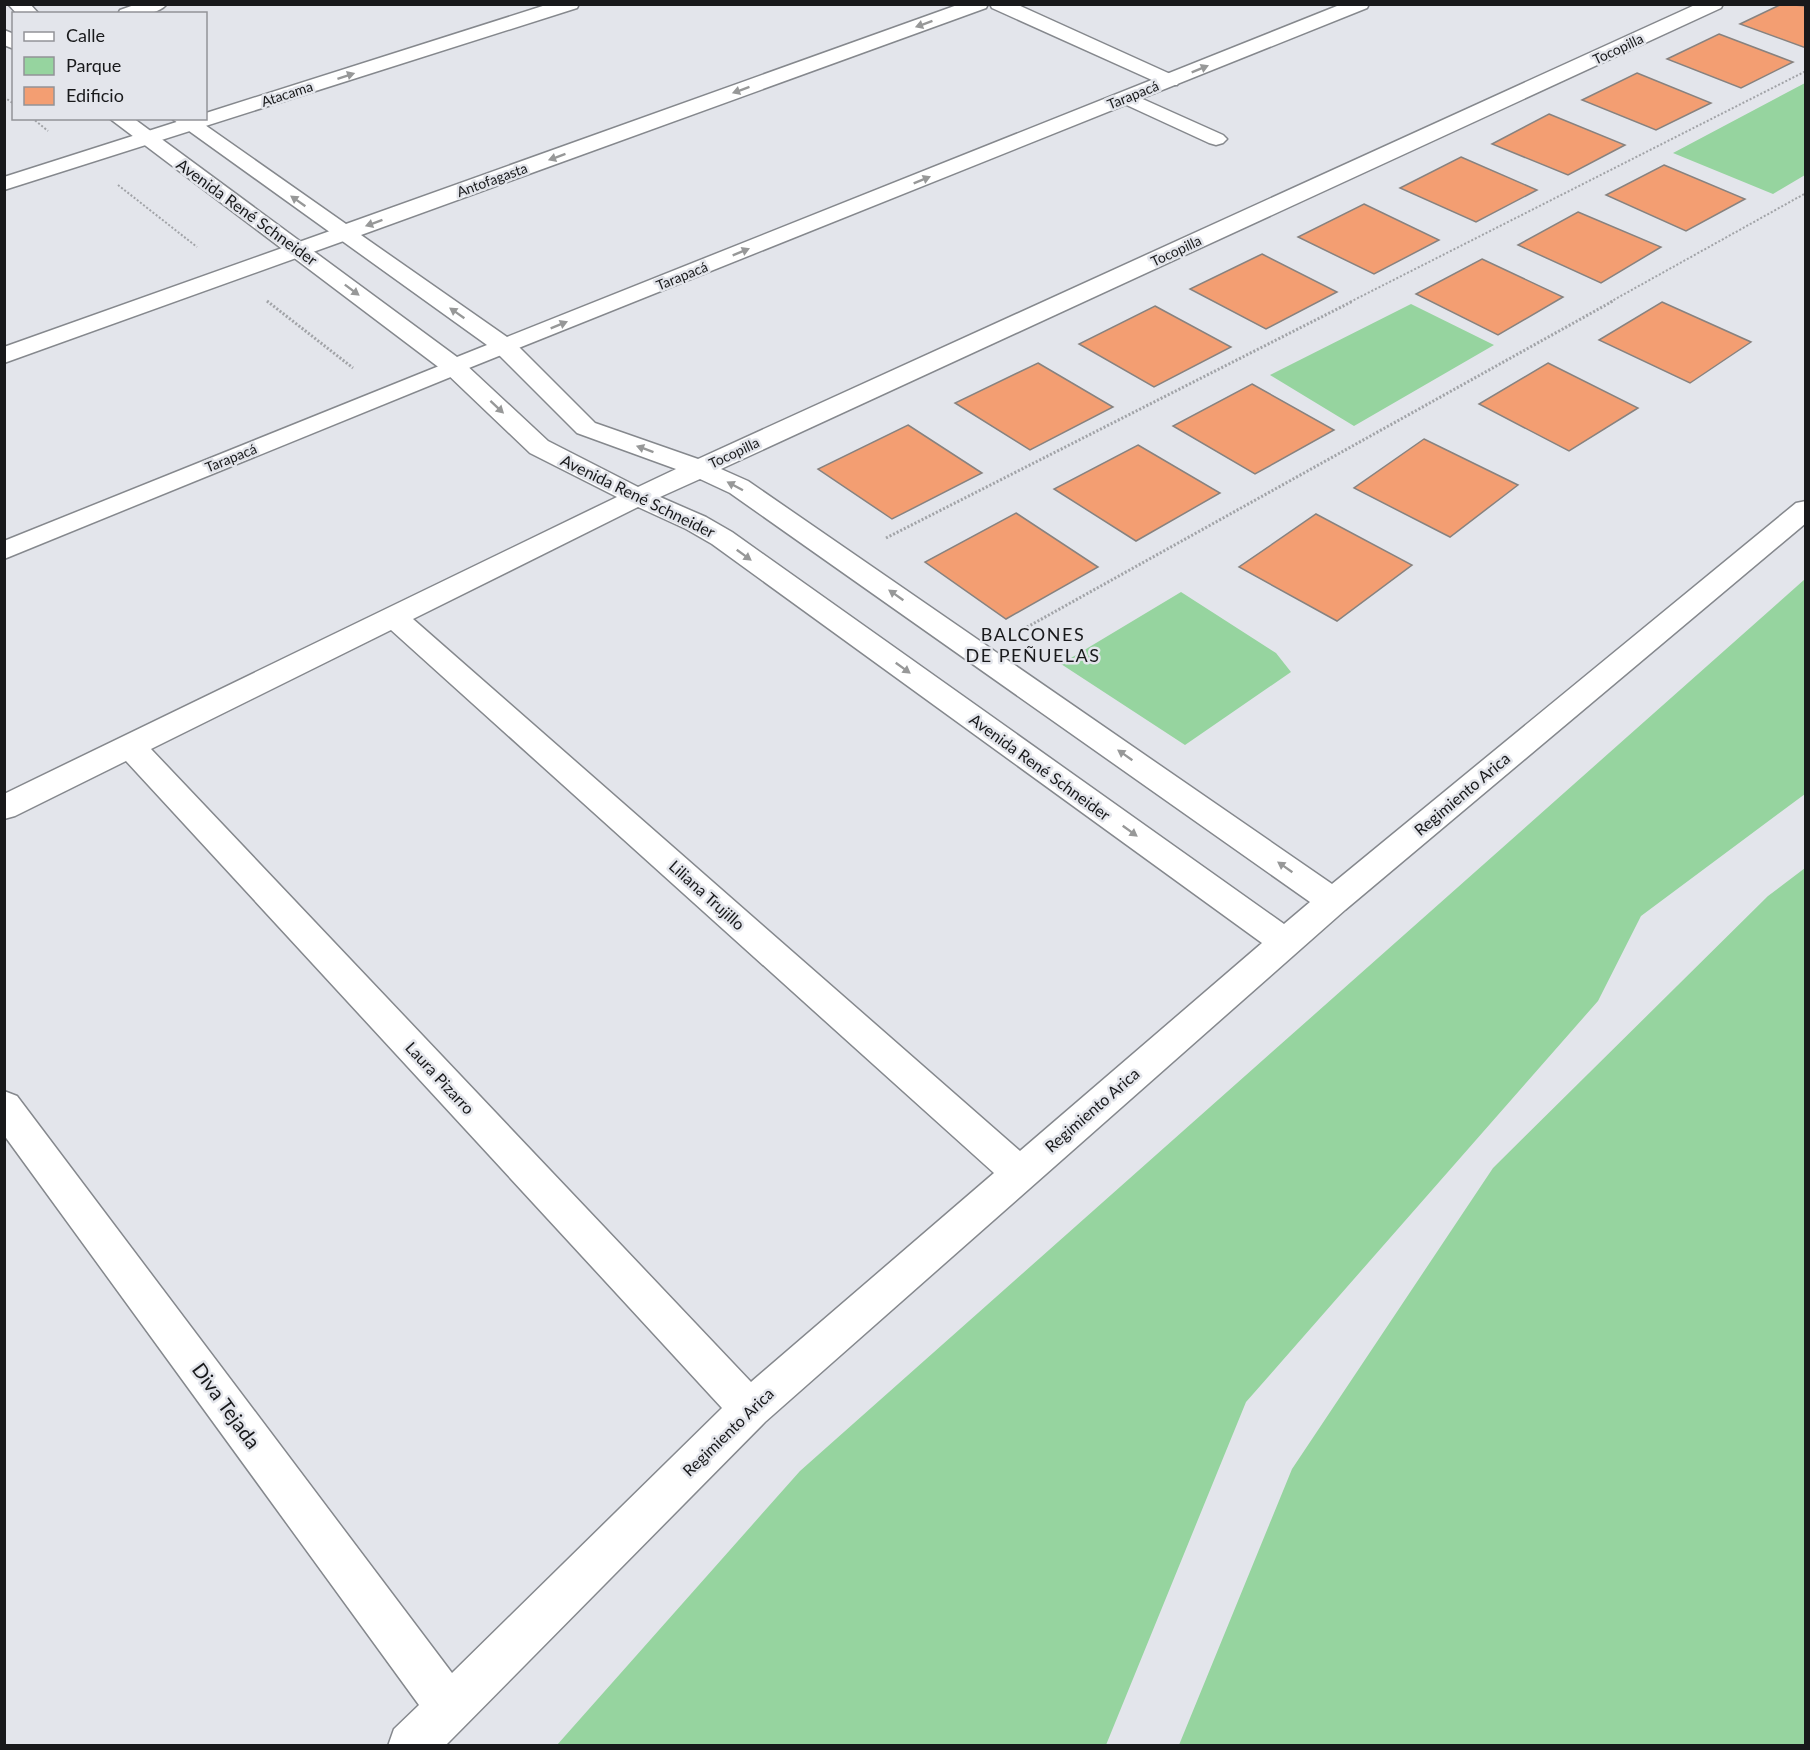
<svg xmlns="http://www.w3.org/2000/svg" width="1810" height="1750" viewBox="0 0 1810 1750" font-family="Lato,sans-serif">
	<rect width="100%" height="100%" fill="#e3e5eb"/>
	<path fill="#96d49f" d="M1805,83V175L1773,194L1673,153Z
		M1411,304L1494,345L1354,426L1270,375Z
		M1805,579V794L1641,916L1598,1001L1246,1402L1106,1745H557L800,1471Z
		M1181,592L1276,653L1291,672L1185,745L1061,664Z
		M1805,868V1745H1179L1292,1469L1493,1168L1768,896Z"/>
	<path fill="#f39e72" stroke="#87827f" stroke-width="1.5" d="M1782,4L1806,6V48L1740,24Z
		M1719,34L1793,62L1741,88L1667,59Z
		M1637,73L1711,103L1656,130L1582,100Z
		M1549,114L1625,145L1568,175L1492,144Z
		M1461,157L1537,190L1476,222L1400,188Z
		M1664,165L1745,199L1686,231L1606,195Z
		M1364,204L1439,240L1374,274L1298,237Z
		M1578,212L1661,247L1601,283L1518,245Z
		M1262,254L1337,292L1266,329L1190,289Z
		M1482,259L1563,297L1498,335L1416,294Z
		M1662,302L1751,342L1690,383L1599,340Z
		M1155,306L1231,347L1154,387L1079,344Z
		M1038,363L1113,407L1030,450L955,403Z
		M1548,363L1638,408L1569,451L1479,404Z
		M1252,384L1334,430L1255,474L1173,426Z
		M908,425L982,473L892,519L818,469Z
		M1424,439L1518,485L1450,537L1354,488Z
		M1138,445L1220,493L1136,541L1054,489Z
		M1016,513L1098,567L1006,619L925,562Z
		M1316,514L1412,565L1337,621L1239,567Z"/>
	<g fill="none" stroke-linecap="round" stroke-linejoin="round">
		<g stroke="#85888d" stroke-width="3">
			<path id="minor" d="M137,4H167C156,17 133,14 118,14L120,10Z
				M549,4H579L577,8L4,190V177L189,118H206V113Z
				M990,4H1016L1177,77L1180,81L1177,85H1163L992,8Z
				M1697,4H1723L1721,8L721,469L748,481L1332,884L1796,503L1806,501V523L1345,910L765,1422L445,1746H388L394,1729L419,1705L4,1135V1091L17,1096L452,1673L722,1408L126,761L15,816L4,819V794L617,497L530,453L445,372L442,367L445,362L454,360L463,362L548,441L638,487L676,469L577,433L496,352L493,347L496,342L505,340L514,342L595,423L698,459ZM700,479L730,493L1310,902L1284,924L732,532L706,517L660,497ZM638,507L686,529L712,544L1262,943L1020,1151L413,619ZM391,630L994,1173L751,1382L151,749Z
				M1127,92L1223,135L1227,139L1223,143L1216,145L1209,143L1120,102L1117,98L1120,94Z
				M344,226L352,228L355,233L352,238L4,363V347Z"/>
		</g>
		<g stroke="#85888d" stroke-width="3">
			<path id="tertiary" d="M454,360L463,362L466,367L463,372L4,559V541Z"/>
		</g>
		<g stroke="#85888d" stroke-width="3">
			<path id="secondary" d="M8,4H30L39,14H17Z
				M960,4H988L986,8L361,235L507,337L1342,4H1369L1367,8L454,374L445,372L109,118H133L457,357L487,345L171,118H195L346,224Z
				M4,30L14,34V49L4,45Z"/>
		</g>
		<path stroke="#a1a3a7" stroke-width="2" stroke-dasharray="2 2" stroke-linecap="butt" d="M4,97L14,104
			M32,118L48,131
			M118,185L197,247
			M1350,302L1806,71
			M1610,302L1806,193"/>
		<path stroke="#a1a3a7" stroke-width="3" stroke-dasharray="2 2" stroke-linecap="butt" d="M267,301L353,368
			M886,538L1353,301
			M1020,631L1613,301"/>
		<use href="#minor" fill="#fff" fill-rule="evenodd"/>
		<use href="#tertiary" fill="#fff" fill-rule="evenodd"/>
		<use href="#secondary" fill="#fff" fill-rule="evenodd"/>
	</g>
	<defs><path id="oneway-solid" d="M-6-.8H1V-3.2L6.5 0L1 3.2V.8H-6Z" transform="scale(1.5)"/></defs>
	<g fill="#979898">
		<use href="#oneway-solid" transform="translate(924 24) rotate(160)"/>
		<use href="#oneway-solid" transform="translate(1200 69) rotate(-22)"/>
		<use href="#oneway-solid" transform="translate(346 76) rotate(-18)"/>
		<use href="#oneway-solid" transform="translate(741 90) rotate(160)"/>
		<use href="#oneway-solid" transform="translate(557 157) rotate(160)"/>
		<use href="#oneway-solid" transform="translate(922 180) rotate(-22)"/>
		<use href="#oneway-solid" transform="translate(298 201) rotate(-145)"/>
		<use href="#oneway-solid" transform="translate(374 223) rotate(160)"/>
		<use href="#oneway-solid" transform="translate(741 252) rotate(-22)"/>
		<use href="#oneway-solid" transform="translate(352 290) rotate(37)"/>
		<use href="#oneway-solid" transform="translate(457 313) rotate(-145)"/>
		<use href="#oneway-solid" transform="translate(559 325) rotate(-22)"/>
		<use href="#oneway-solid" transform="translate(497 407) rotate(43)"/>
		<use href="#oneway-solid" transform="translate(645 449) rotate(-160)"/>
		<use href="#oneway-solid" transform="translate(735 486) rotate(-152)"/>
		<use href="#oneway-solid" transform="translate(744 555) rotate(36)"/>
		<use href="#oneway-solid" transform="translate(896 595) rotate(-145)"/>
		<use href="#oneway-solid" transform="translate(903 668) rotate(36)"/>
		<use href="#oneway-solid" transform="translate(1125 755) rotate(-145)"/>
		<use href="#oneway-solid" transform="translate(1130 831) rotate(36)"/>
		<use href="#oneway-solid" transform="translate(1285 867) rotate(-145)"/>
	</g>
	<g text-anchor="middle" stroke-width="5" stroke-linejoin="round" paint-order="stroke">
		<g font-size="14" fill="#18191b" stroke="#e3e5eb">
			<text transform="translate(1618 49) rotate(-25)" y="5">Tocopilla</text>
			<text transform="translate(287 94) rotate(-18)" y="5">Atacama</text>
			<text transform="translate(1133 95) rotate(-22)" y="5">Tarapacá</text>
			<text transform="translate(492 180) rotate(-20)" y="5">Antofagasta</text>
			<text transform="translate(1176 251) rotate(-25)" y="5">Tocopilla</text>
			<text transform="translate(682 276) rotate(-22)" y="5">Tarapacá</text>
			<text transform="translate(734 453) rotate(-25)" y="5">Tocopilla</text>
			<text transform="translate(231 458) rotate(-22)" y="5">Tarapacá</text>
		</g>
		<g font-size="16" fill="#18191b" stroke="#e3e5eb">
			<text transform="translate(247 212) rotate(36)" y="6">Avenida René Schneider</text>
			<text transform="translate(638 496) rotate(26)" y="6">Avenida René Schneider</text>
			<text transform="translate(1040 767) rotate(36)" y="6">Avenida René Schneider</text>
			<text transform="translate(1462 794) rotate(-40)" y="6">Regimiento Arica</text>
			<text transform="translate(707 895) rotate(42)" y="6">Liliana Trujillo</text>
			<text transform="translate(440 1078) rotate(47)" y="6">Laura Pizarro</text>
			<text transform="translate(1092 1110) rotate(-41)" y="6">Regimiento Arica</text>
			<text transform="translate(728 1432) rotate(-44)" y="6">Regimiento Arica</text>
		</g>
		<g font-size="18" letter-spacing="1.5" fill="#18191b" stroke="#e3e5eb">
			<text x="1033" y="641">BALCONES<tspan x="1033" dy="21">DE PEÑUELAS</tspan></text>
		</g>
		<g font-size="20" fill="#18191b" stroke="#e3e5eb">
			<text transform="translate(226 1406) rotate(54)" y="7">Diva Tejada</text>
		</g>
	</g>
	<rect width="1810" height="1750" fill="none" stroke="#18191b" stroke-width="12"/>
	<rect x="12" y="12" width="195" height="108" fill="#e3e5eb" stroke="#929398" stroke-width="1.5"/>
	<rect x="24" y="32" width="30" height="9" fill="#ffffff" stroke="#929398" stroke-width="1.5"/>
	<text x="66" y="42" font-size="18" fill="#18191b">Calle</text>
	<rect x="24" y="57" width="30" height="18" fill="#96d49f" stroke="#929398" stroke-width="1.5"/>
	<text x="66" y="72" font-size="18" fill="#18191b">Parque</text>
	<rect x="24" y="87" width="30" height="18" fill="#f39e72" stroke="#929398" stroke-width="1.5"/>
	<text x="66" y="102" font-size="18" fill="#18191b">Edificio</text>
</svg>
